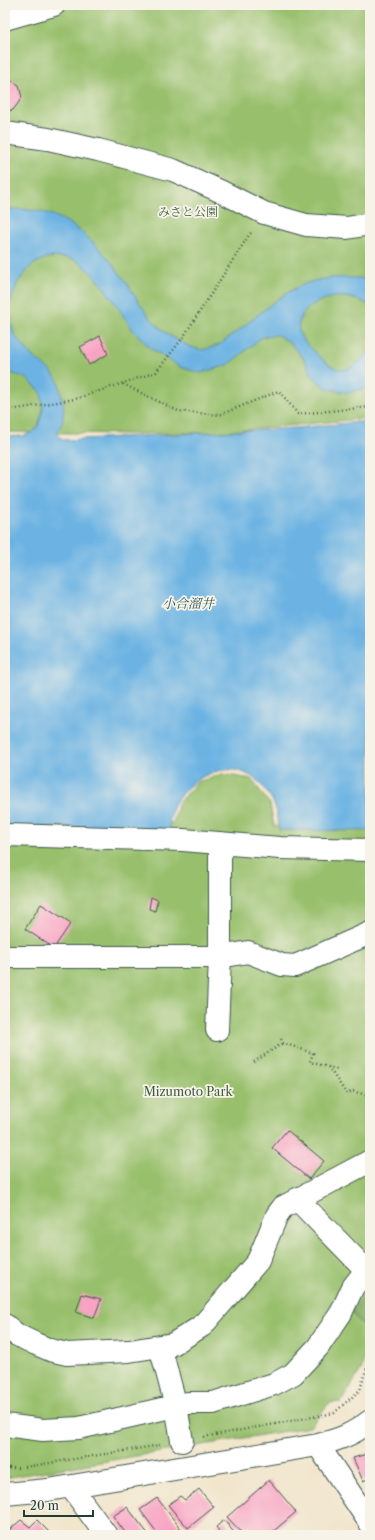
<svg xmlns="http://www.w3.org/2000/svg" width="375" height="1540" viewBox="0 0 375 1540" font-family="'Libre Caslon Text','Noto Serif JP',serif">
	<rect width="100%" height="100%" fill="#f7f3e8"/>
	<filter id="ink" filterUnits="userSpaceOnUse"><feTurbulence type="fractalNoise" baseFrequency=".025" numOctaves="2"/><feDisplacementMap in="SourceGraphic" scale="8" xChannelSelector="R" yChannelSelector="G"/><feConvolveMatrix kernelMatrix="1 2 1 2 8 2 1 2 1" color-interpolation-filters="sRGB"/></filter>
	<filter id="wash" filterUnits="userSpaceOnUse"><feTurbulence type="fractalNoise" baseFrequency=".012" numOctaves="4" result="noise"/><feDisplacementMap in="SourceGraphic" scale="16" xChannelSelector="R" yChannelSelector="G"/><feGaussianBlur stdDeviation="0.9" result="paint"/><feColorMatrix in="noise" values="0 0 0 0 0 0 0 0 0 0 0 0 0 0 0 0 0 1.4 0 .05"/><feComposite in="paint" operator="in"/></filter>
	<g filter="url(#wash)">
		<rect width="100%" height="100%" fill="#f1e5cb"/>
		<path fill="#98c06c" stroke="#5c7e50" d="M5,5H370V418L221,432L130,434L5,432Z
			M222,774L251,779L270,804L274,826L370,830V1354L363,1362L362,1368L341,1402L329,1403L310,1427L5,1478V818L173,823L179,802L197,782Z"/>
		<path fill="#7aa660" stroke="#4c724a" d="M370,1291V1320L365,1327L350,1312Z"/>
		<path fill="#6cb3e3" stroke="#46788c" d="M13,209C23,209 33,210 43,212C79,221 106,254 127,283C133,292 138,302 145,311C156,327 178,344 198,349C202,351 213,347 218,345C224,342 230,336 235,333C258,316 280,293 307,283C327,276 350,277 370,279V306C363,301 353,298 344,297C326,295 295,308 299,331C300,338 309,346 314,351C337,375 349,377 370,349V385L367,388L347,393L325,388L312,375L304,359L290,343L278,335L262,337L228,365L200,373L180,367L150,348L133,330L101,283L83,265L73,259L60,257L46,258L36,263L30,267L18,282L7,310L15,336L32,356L52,372L59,383L64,408L62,424L58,430V436L64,440L295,428L370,421V831L279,830C277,821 277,808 272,800C266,789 257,778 245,773C219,761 184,783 174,806C170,813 170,822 169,830L5,826V437L23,436L33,432L38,426L43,410L41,392L26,378L5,371V210Z"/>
		<g id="blocks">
			<path fill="#f8a3c3" d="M5,77L19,85L22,98L13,110L5,111Z
				M100,336L108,354L89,365L80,347Z
				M151,897L158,900L155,911L149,909Z
				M41,904L71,923L54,948L25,929Z
				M287,1130L324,1161L309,1179L272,1148Z
				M82,1294L101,1299L94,1318L76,1312Z
				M370,1453V1478L363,1481L353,1458Z
				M269,1480L296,1512L269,1535H244L227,1517Z
				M199,1489L214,1507L188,1528L168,1505L180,1496L185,1500Z
				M157,1498L181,1529L171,1535H159L140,1510Z
				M127,1507L149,1535H127L113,1516Z
				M21,1520L30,1527L37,1520L52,1535H16L10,1529Z
				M224,1520L236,1535H214L219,1531L216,1527Z"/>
		</g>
	</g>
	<g filter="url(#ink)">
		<use href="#blocks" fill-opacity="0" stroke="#3e564b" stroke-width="1"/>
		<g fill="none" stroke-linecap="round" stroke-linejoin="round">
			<g stroke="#3e564b" stroke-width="24">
				<path id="minor" d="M5,19L54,5
					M5,133L48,139L98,150L173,170L222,192L264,213L306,225L347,228L370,224
					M5,835L183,840L280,848L370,850
					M5,957H220L248,952L282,965L295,966L370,933
					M217,1030L220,957V843
					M297,1199L370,1274
					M5,1325L17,1335L36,1344L50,1350L67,1354L129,1351L173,1344L202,1326L258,1261L277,1215L283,1207L370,1161
					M160,1346L176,1406L182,1441
					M5,1425L43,1430L79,1428L188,1403H213L274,1384L293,1374L318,1347L341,1313L353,1287L370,1265
					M318,1445L370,1523
					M71,1487L106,1535
					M5,1494L48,1490L318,1445C340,1439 352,1435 370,1421"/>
			</g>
			<path stroke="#3e564b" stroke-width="2.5" stroke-dasharray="1 3" stroke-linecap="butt" d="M123,384L178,411L219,415L279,391L298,414L370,407
				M5,411L75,399L156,372L182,339L249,235L252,232
				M281,1039L283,1043L313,1053L310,1062L339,1070
				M254,1062L283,1043
				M328,1067L347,1094L352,1091L370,1096
				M204,1437L334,1413L360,1390L370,1357
				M25,1467L160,1445
				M5,1468H18"/>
			<use href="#minor" stroke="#fff" stroke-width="22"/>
		</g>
	</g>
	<g text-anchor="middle" stroke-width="3.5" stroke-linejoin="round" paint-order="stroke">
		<g font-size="12" fill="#3d5e42" stroke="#f7f3e8">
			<text x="188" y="216">みさと公園</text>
			<text x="188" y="1096">Mizumoto Park</text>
		</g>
		<g font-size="13" font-style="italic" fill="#325a60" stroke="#f7f3e8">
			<text x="188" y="608">小合溜井</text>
		</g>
	</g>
	<rect width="375" height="1540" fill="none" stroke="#f7f3e8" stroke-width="20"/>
	<path d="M24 1510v6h69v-6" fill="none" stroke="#1f3d34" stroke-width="2"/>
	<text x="30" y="1510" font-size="12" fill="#1f3d34" stroke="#f7f3e8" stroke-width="3" paint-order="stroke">20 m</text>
</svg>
